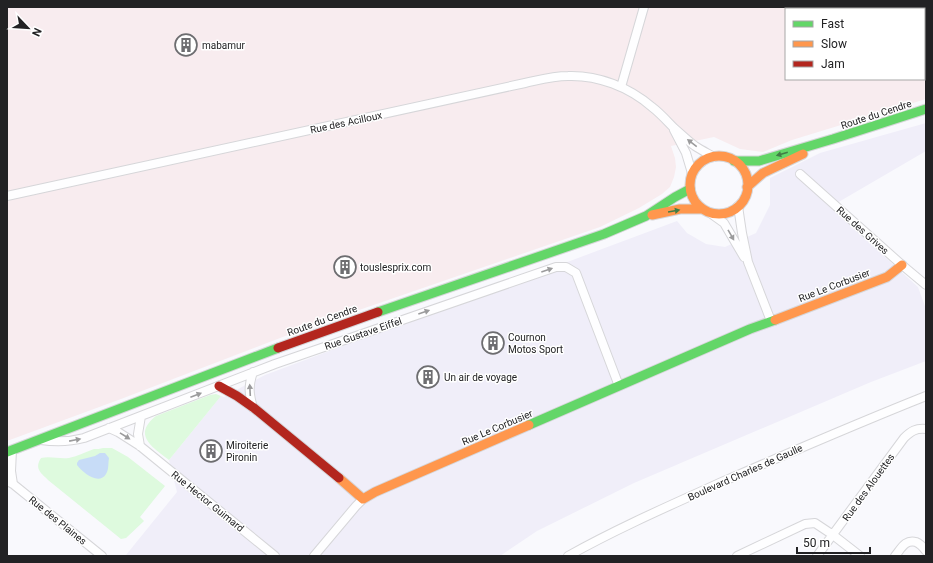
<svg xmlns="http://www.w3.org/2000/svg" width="933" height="563" viewBox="0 0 933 563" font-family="Roboto,sans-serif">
	<rect width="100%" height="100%" fill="#f9f9fd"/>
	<path fill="#f0eef9" d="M926,123V151L830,207L918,287L926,309V361L871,382L634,483L537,531L500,556H127L126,555L177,492L169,460L221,396L224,397L240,388L265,375L677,221L687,233L706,244L725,247L756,233L770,205V178L820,153Z"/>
	<path fill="#f8ecef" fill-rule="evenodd" d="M7,7H926V99L792,140L763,152L740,149L714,137L671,146L675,158L676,167L674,177L670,187L662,194L639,208L600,227L301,330L121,399L7,441ZM786,9H924V79H786Z"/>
	<path fill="#defade" d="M216,394L221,396L169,460C152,447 132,435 156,416L210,395Z
		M103,448H112L128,457L165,486L140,517L144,521L126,538L121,539L48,480C41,473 34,469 41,458C50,456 59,459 69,458C78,456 85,452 94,449C97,449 100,449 103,448Z"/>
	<path fill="#c7dcf7" d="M100,453H105L109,458C108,463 109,470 106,474C99,486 82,472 77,465V463L79,460L95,456Z"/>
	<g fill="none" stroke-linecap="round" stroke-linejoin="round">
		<g stroke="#d6d6d9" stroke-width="10">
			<path id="street" d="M621,87L644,7
				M674,130L686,153L692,173
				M800,174L902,265L926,285
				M7,196L525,83C539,80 553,76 568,76C598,75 629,87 652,107C660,113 667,121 674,128C681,134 688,141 695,146C701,150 707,153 714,157
				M738,206L742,233L748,262L771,321
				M710,213L724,223L744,257
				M253,408C249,393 248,387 253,372
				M109,428L118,432L140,446L275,556
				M41,440C55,442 69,442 84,438L275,364L556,267H566L576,273L619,386
				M140,446L138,434L141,416
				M12,450L11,471L13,484
				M7,481L13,484L102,556
				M314,556L356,506L363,499
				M568,556C618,528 671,505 724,481C791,452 858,423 926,396
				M737,556L805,524L815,523L833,535L860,556
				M817,556L904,438C911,431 916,428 926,429
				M895,556C901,549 905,539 916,542C921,544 923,547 926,551"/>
		</g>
		<g stroke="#d6d6d9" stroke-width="11">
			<path id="fast" d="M734,161H759L833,139L926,109
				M378,312L604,234L646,216L675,197L690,189
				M529,425L750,329L775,320
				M7,452L278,348"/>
		</g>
		<g stroke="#d6d6d9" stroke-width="11">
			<path id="slow" d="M690 185a29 29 0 1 1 58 0a29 29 0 1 1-58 0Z
				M747,187L763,173L803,154
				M652,215L680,209H703
				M775,320L887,277L902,265
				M339,478L363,499L375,492L529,425"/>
		</g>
		<g stroke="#d6d6d9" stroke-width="11">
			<path id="jam" d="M278,348L378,312
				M219,386L237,396L254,408L339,478"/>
		</g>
		<use href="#street" stroke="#fefeff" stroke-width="8"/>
		<use href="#fast" stroke="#63d668" stroke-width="9"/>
		<use href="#slow" stroke="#ff974d" stroke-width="9"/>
		<use href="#jam" stroke="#b3261e" stroke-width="9"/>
	</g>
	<defs><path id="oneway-solid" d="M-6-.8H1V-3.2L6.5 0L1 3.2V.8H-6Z"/></defs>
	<g fill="#9b9b9c">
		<use href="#oneway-solid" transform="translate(692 143) rotate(-142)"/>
		<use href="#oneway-solid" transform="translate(731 235) rotate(60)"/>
		<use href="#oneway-solid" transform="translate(547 270) rotate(-19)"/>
		<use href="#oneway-solid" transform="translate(424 312) rotate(-19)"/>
		<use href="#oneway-solid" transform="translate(250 390) rotate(-93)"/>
		<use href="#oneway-solid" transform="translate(196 395) rotate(-21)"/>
		<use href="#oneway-solid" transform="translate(125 436) rotate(32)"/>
		<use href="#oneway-solid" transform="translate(75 440) rotate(-11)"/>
	</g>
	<g fill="#427c46">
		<use href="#oneway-solid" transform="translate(782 154) rotate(164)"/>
		<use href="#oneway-solid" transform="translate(674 211) rotate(-10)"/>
	</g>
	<defs>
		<g id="building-ring" transform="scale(1.15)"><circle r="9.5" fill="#fff" stroke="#6d6d70" stroke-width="1.5"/><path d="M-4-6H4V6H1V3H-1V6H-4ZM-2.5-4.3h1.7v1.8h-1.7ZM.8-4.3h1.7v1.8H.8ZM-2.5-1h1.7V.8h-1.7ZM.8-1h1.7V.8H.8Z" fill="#6d6d70"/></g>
	</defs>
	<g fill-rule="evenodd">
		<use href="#building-ring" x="186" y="45"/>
		<use href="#building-ring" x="345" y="267"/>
		<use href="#building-ring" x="493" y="343"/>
		<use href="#building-ring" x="428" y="377"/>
		<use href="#building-ring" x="211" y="451"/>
	</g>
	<g text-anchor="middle" stroke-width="3" stroke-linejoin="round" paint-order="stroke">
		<g font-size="10" fill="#222224" stroke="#fff" text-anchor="start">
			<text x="202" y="49">mabamur</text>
			<text x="360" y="271">touslesprix.com</text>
			<text x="508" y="341">Cournon<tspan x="508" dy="12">Motos Sport</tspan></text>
			<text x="444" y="381">Un air de voyage</text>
			<text x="226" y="449">Miroiterie<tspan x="226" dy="12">Pironin</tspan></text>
		</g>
		<g font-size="10" fill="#222224" stroke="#fff">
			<text transform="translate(876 114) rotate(-18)" y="4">Route du Cendre</text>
			<text transform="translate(346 122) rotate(-12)" y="4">Rue des Acilloux</text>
			<text transform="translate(863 230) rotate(42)" y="4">Rue des Grives</text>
			<text transform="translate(834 285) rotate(-21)" y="4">Rue Le Corbusier</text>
			<text transform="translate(322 320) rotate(-20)" y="4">Route du Cendre</text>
			<text transform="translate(363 333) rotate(-19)" y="4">Rue Gustave Eiffel</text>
			<text transform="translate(497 427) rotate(-23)" y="4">Rue Le Corbusier</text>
			<text transform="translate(745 472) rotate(-24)" y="4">Boulevard Charles de Gaulle</text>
			<text transform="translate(868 487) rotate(-54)" y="4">Rue des Alouettes</text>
			<text transform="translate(208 501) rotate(39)" y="4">Rue Hector Guimard</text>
			<text transform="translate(58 520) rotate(39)" y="4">Rue des Plaines</text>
		</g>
	</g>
	<rect width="933" height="563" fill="none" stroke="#222224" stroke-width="16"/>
	<rect x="785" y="8" width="140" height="72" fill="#ffffff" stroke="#a7a7a7"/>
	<rect x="793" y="21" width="20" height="6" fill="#63d668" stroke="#a7a7a7"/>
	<text x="821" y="28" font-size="12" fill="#222224">Fast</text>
	<rect x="793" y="41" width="20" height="6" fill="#ff974d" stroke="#a7a7a7"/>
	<text x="821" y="48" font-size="12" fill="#222224">Slow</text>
	<rect x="793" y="61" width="20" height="6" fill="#b3261e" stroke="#a7a7a7"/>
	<text x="821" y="68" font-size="12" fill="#222224">Jam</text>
	<g transform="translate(28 28) rotate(115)" stroke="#ffffff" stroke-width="3" paint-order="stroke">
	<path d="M0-3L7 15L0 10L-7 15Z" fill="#222224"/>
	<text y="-6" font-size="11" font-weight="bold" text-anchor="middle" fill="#222224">N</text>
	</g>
	<path d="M797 547v6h73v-6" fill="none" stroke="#222224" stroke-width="2"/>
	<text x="803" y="547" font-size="12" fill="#222224" stroke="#ffffff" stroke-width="3" paint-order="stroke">50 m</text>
</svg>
